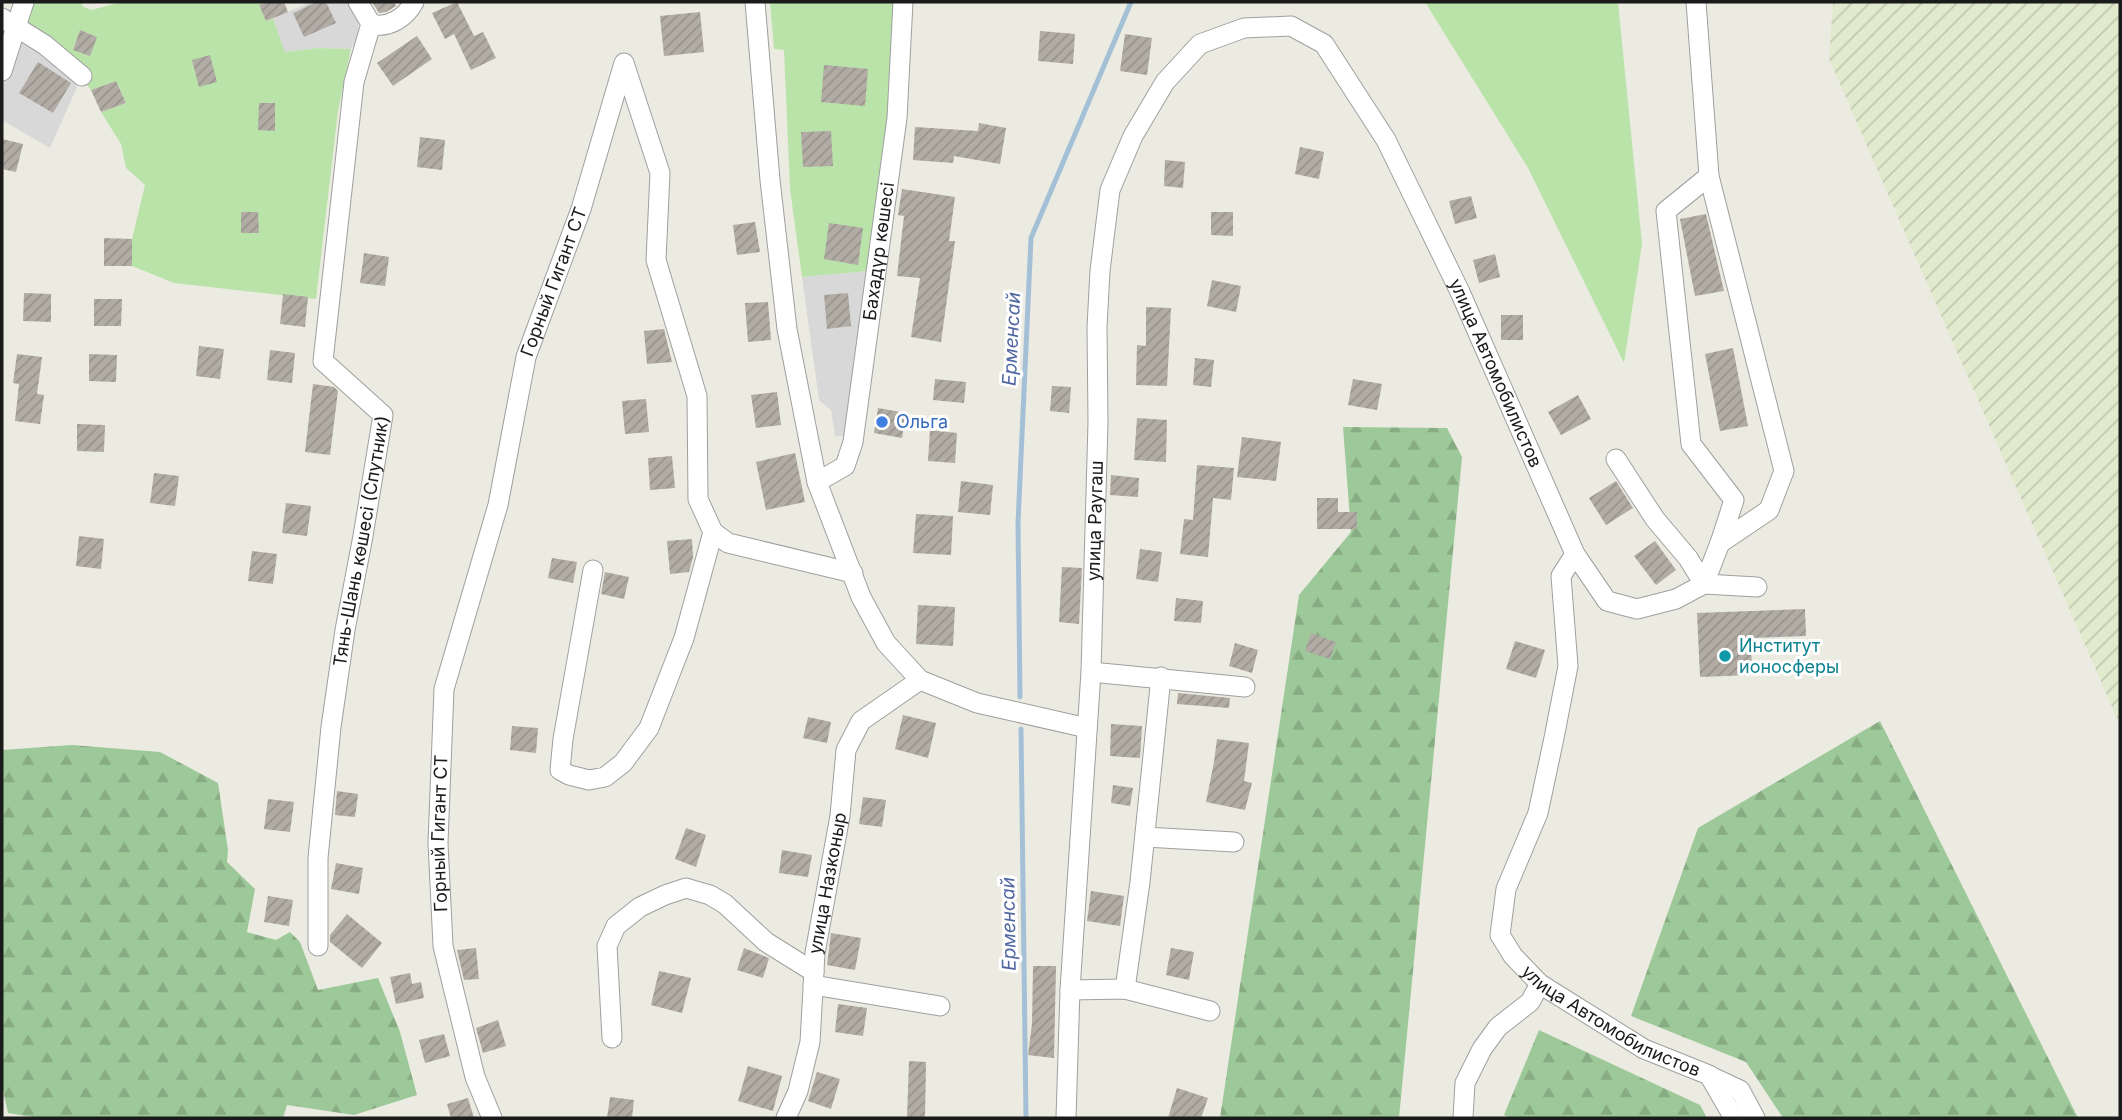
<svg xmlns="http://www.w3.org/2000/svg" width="2122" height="1120" viewBox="0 0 2122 1120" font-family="Inter,sans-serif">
	<defs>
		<pattern id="farmland-furrows" width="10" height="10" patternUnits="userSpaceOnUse" patternTransform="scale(1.75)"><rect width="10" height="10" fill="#e2eacd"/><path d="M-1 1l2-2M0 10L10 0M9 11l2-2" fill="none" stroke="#c1c8af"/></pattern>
		<pattern id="forest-firs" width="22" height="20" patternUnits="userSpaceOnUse" patternTransform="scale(1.75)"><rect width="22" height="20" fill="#9dc899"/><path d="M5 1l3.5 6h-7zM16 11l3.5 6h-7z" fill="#87ab83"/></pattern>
		<pattern id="building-hatch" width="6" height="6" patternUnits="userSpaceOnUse" patternTransform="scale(1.75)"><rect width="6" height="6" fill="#b1aca4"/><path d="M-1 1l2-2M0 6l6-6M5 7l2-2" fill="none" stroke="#98938d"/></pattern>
	</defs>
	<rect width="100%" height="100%" fill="#ecebe1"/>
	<path fill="#d9d8d8" d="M311,2H349L358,20L359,35L351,49L318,48L284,52L273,18Z
		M20,42L81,78L50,148L2,120V86Z
		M869,271L851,437L835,436L831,410L819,400L802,277Z"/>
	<path fill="url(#farmland-furrows)" d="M1833,2H2120V725L1829,59Z"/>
	<path fill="#bae3aa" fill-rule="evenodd" d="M32,2H82V6L91,10L122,2H266L259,5L266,21L273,18L285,52L318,48L351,49L338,111L316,299L174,283L132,266V239L145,185L126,168L121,144L101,112L126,103L116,81L91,90L60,51L24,25ZM80,31L96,37L90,55L73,49Z
		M770,2H898L895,60L869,271L802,277L790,189L784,50L774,49Z
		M1425,2H1618L1642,244L1624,363L1528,168Z"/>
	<path fill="url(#forest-firs)" d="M1343,427L1447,428L1462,457L1399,1118H1220L1299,595L1351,532Z
		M1880,721L2078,1118H1783L1746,1062L1631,1016L1698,828Z
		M72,745L160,752L218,783L228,850L227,862L255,889L247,932L276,940L290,932L300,942L318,990L378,978L400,1032L417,1095L354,1115L287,1105L283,1118H38L8,1113L2,1086V750Z
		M1539,1030L1700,1105L1707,1118H1510L1504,1115Z"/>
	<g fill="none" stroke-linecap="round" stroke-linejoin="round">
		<path stroke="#a4c0d7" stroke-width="5" d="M1020,697L1018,523L1031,238L1131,2
			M1021,729L1026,1118"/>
	</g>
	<path fill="url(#building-hatch)" d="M266,2H284L288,12L266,21L259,5Z
		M317,2H326L336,23L304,37L293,13Z
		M372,2H394L396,6L386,12L379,13Z
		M457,2L474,36L483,32L496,58L471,70L454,34L445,39L432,13Z
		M700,12L704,52L664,56L660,16Z
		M80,30L97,37L90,56L73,50Z
		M1040,31L1075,34L1073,64L1038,61Z
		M1125,34L1152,38L1147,75L1120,71Z
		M417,36L432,59L393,86L377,63Z
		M210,55L217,82L199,87L192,60Z
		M38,62L71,83L53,113L19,93Z
		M824,65L868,69L865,106L821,102Z
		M116,81L126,103L101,112L91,90Z
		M259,103H275V131L258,130Z
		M979,123L1006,128L1000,164L954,156L953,163L913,160L915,127L978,131Z
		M831,131L833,166L803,167L801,132Z
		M420,137L445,140L442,170L417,167Z
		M2,139L23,144L16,172L2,169Z
		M1300,147L1324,152L1319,179L1295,174Z
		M1165,160L1185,162L1183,188L1164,186Z
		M902,189L955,197L949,241H955L941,342L911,337L920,278L897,276L904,216L898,215Z
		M1471,196L1477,218L1455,224L1449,201Z
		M241,212H258L259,233H241Z
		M1211,212H1233V236L1211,235Z
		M1706,214L1724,291L1695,296L1680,219Z
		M755,222L760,252L737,255L733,225Z
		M829,223L863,228L858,265L824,259Z
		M104,238L132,239V266H104Z
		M364,253L389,257L385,286L360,283Z
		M1495,254L1500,277L1479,283L1473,260Z
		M1212,280L1241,286L1236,312L1207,306Z
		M24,293L51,294V322L23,321Z
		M848,293L851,326L827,329L824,295Z
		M283,294L308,297L305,327L280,324Z
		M94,299H122L121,326H94Z
		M768,302L771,340L748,342L745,303Z
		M1146,307L1171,308L1167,386L1136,385L1137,345L1146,346Z
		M1501,315H1523V340H1501Z
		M664,329L672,362L647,364L644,331Z
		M199,346L224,349L220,379L196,376Z
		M1733,348L1748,426L1720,431L1705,354Z
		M270,350L295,353L292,383L267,380Z
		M17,354L42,357L37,394L44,395L40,424L15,421L19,384L13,383Z
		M89,354L117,355L116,382L89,381Z
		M1195,358L1214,360L1211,387L1193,385Z
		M935,379L966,382L964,403L933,400Z
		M1353,379L1382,384L1377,410L1348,405Z
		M313,384L334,387L338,391L330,455L305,452Z
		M1052,386L1071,387L1069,413L1050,411Z
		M777,392L781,425L756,428L751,395Z
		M1578,395L1591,419L1561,435L1548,412Z
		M646,399L649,432L625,434L622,401Z
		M878,408L906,413L902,438L874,433Z
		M1137,418L1167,420L1166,462L1134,460Z
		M77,424L105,425L104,452L77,451Z
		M930,430L957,433L955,463L928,461Z
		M1242,437L1281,442L1276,481L1237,477Z
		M795,453L805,502L766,510L756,462Z
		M672,456L675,488L650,490L648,458Z
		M1197,465L1234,468L1231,500L1213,498L1208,557L1180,554L1184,519L1193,520Z
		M154,473L179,476L175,506L150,503Z
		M1111,475L1139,478L1138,497L1110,495Z
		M961,481L993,485L990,515L958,512Z
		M1616,481L1633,508L1606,525L1589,498Z
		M1317,498H1338V512H1357V529H1317Z
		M286,503L311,506L307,536L282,533Z
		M916,514L953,516L951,555L913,553Z
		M79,536L104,539L101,569L76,566Z
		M692,539L693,557L689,572L670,574L667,541Z
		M1655,541L1676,570L1656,585L1634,556Z
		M1140,549L1162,552L1158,582L1136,579Z
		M252,551L277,554L273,584L248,581Z
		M552,558L577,562L573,583L548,578Z
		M1062,567L1082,568L1079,624L1059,622Z
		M605,572L629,577L624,599L601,594Z
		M1176,598L1203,601L1201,623L1174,621Z
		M918,605L955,607L953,646L916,644Z
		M1805,609L1806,636L1751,638L1752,675L1700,677L1697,613Z
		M1311,633L1336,642L1330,659L1305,651Z
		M1515,641L1545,650L1536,678L1506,669Z
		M1235,643L1258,650L1252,673L1229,666Z
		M1178,693L1230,698L1229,708L1177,704Z
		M903,715L936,723L928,758L895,749Z
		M808,717L831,722L827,743L803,738Z
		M1111,724L1142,726L1140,758L1110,756Z
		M512,726L538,728L536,753L510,750Z
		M1217,739L1249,743L1244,781L1252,783L1245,810L1206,802L1214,762Z
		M1113,785L1133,788L1130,806L1111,803Z
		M337,791L358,794L355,817L335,815Z
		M863,797L886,800L882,827L859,824Z
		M268,799L294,802L290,832L264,829Z
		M686,828L706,835L696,867L675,859Z
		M782,850L812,855L808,877L779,873Z
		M336,863L363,868L359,894L331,889Z
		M1091,891L1124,896L1120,926L1087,921Z
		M268,896L293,900L289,926L264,922Z
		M347,914L382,943L362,968L330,942V935Z
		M831,933L861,938L855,970L827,965Z
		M476,948L479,979L464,980L457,950Z
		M744,948L769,958L763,978L737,970Z
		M1171,948L1194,952L1189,980L1166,975Z
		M1033,966H1056L1054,1058L1028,1055L1032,1024Z
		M659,971L691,978L682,1013L651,1005Z
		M410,973L412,984L421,982L424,998L396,1004L390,977Z
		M838,1004L867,1008L863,1036L835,1032Z
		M498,1020L506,1046L483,1053L476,1028Z
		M444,1034L450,1056L425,1063L419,1040Z
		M909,1061L926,1062L925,1118H907Z
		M748,1066L782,1076L773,1111L738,1101Z
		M817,1072L840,1079L831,1109L808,1101Z
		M1177,1088L1208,1098L1201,1118H1168Z
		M610,1097L634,1100L632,1118H607Z
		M468,1098L474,1118H451L447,1104Z"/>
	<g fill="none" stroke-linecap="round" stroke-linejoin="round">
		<g stroke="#9f9f9f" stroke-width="21">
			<g id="minor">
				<path d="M755,2L770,180L787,329L817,482L861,597L886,643L920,680L977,703L1087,728"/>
				<path d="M1696,2L1709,176L1784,471L1769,510L1720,543L1704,584"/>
				<path d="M2,18L45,45L82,76"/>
				<path d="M371,24C389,29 406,17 414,2"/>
				<path d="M2,71L24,2"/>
				<path d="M1709,176L1666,211L1691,444L1734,500L1720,543"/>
				<path d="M1616,459L1655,519L1688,558L1704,584"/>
				<path id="s1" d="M817,482L845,466L853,442L897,118L903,2"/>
				<path id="s2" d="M1575,554L1561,576L1568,666L1554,738L1538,813L1506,889L1500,935L1513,956L1540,984L1644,1049L1709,1075L1734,1118"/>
				<path d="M593,570L563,739L560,770L569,775L589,780L605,777L623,763L649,728L684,638L713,532"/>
				<path d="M1091,672L1245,687"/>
				<path d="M1145,837L1234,842"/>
				<path id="s3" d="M318,946V858L331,727L345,630L363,536L383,415L323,361L354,82L371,24L358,2"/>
				<path d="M813,985L940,1006"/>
				<path d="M1125,989L1140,882L1161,677"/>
				<path d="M1070,990L1125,989L1210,1011"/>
				<path d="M612,1038L607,946L616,926L640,907L665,895L686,888L710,895L725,904L766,942L814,972"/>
				<path d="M1710,1076L1740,1090L1755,1118"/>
				<path id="s4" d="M492,1118L475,1077L443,946L438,843L444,689L498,505L526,357L581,209L624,63L660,173L656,260L697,396L698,499L713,532L728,543L853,573"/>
				<path id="s5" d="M786,1118L798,1091L810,1042L815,953L840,816L846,750L861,721L920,680"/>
				<path id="s6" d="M1066,1118L1070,990L1091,672L1098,422L1097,327L1100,271L1110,190L1133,136L1165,82L1200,44L1244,28L1291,26L1324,44L1386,140L1460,292L1575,554L1607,601L1637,609L1676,599L1704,584L1757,587"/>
				<path d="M1463,1118L1465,1083L1482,1049L1498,1027L1530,1002L1540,984"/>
			</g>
		</g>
		<use href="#minor" stroke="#fff" stroke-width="19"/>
	</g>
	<circle fill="#3f7fe0" stroke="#fff" stroke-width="2.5" cx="882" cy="422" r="7"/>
	<circle fill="#0f9aa8" stroke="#fff" stroke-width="2.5" cx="1725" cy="656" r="7"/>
	<g text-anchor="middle" stroke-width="6" stroke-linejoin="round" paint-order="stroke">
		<g font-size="18" fill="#1b1b1b" stroke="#fff">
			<text dy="6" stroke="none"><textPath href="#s1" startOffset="250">Бахадүр көшесі</textPath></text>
			<text dy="6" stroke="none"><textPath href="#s4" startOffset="859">Горный Гигант СТ</textPath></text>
			<text dy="6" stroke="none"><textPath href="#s6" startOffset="1606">улица Автомобилистов</textPath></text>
			<text dy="6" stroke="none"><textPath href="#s6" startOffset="598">улица Раугаш</textPath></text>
			<text dy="6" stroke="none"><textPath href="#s3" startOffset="408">Тянь-Шань көшесі (Спутник)</textPath></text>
			<text dy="6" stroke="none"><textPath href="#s4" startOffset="292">Горный Гигант СТ</textPath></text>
			<text dy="6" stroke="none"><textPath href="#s5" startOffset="240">улица Назконыр</textPath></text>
			<text dy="6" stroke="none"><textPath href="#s2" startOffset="539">улица Автомобилистов</textPath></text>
		</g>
		<g font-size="18" fill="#366cbe" stroke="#fff" text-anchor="start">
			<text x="896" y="428">Ольга</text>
		</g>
		<g font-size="18" fill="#0d838f" stroke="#fff" text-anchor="start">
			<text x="1739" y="652">Институт<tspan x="1739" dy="21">ионосферы</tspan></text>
		</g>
		<g font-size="19" font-style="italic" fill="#5067a2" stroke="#fff">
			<text transform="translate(1011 339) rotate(-87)" y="7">Ерменсай</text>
			<text transform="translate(1008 924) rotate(-91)" y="7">Ерменсай</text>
		</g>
	</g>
	<rect width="2122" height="1120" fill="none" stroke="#1b1b1b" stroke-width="7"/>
</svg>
